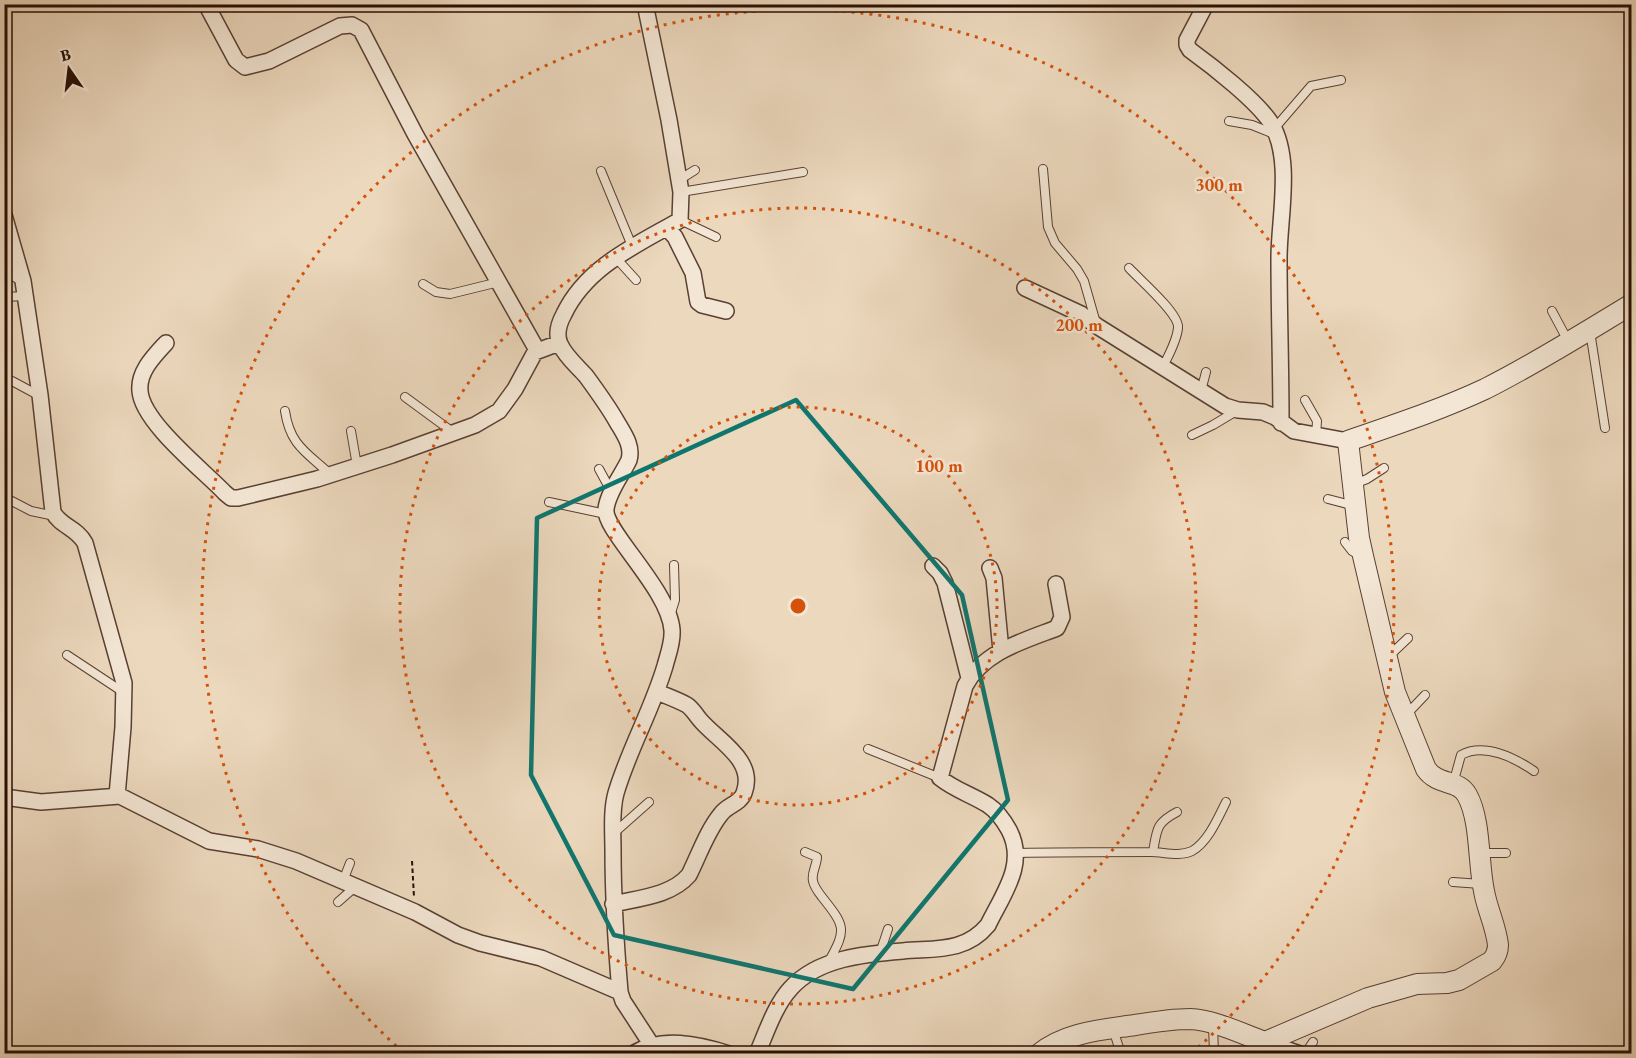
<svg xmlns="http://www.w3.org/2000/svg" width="1636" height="1058" viewBox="0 0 1636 1058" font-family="'EB Garamond',serif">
	<rect width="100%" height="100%" fill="#ecd8bd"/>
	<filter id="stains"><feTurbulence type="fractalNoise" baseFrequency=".00333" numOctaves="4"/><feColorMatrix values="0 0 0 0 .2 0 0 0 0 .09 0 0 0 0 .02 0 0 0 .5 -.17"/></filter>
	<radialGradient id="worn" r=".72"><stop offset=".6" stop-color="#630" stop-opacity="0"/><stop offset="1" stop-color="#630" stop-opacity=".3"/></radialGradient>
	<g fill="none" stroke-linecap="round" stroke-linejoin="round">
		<g stroke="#594033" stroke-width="10">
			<path id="service" d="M1229,121L1252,125L1274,134
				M1274,129L1311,86L1341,80
				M1043,169L1048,227L1055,243L1077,269L1084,281L1096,323
				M601,171L632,246
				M679,180L695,170
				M681,192L803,172
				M680,220L716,237
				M616,258L636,280
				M1129,268C1140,280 1180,314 1178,328C1177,341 1168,356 1163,367
				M4,272L22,281
				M423,284L436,292L450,294L499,282
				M4,297L25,296
				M1552,311L1568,341
				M1590,331L1605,428
				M12,381L38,395
				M1201,391L1206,372
				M405,397L454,433
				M1305,400L1317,421L1316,436
				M285,411C290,445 306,452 330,474
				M351,431L357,466
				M1192,435L1213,425L1238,410
				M599,469L611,491
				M1354,484L1367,479L1384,468
				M4,497L31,511L55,516
				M1328,499L1355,506
				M549,502L606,514
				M1345,542L1352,551L1359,555
				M670,616L675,600L674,565
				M67,655L123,692
				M1389,656L1408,638
				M1405,716L1425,695
				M868,749L940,778
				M1453,784L1461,755C1484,742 1515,758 1534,771
				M614,833L649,802
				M805,852L817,857C817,865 811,873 813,881C814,887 819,893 822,897C845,926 847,929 829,961
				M1153,852C1157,829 1156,823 1177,812
				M1017,853C1062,852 1106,852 1151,852C1164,852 1179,857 1192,851C1208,842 1218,818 1226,802
				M1481,853H1506
				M343,881L350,863
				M1453,882L1481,884
				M338,902L355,887
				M880,953L888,929
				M1213,1025L1214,1054
				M1113,1029L1121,1054
				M1305,1054L1313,1042"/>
		</g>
		<g stroke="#594033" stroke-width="18">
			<path id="minor" d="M206,4L236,60L245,67L269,61L340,26L352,25L361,30L415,134L537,350
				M645,4L669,120L681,192L680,220C637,245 587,266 564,314C559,323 555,333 560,344C565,356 578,367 586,376C597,391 608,406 617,422C624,434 633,446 629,460C622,475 608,492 606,509C603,530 669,589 672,630C673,643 668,654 665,666C652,710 629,749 616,793C611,811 613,832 613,851C613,898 616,945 620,992L623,1001L651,1044
				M1206,4L1187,40V45L1190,50C1212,66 1257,101 1271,123C1293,159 1279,218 1279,258C1279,313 1281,368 1281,423
				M4,215L23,281L40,395L53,512C60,526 77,528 85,543L124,683L123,727L117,796
				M667,228L675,237L693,273L698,302L702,305L726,311
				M1025,288L1081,314L1097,326L1225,406L1238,410L1263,412L1275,417L1294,431L1348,441
				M166,343C154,356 138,372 140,391C142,422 203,470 225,493L231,498H238L317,479L392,455L475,425L499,411L515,389L535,352L559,343
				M933,566L940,573L945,583L969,678
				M990,568L994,578L1001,651
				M4,797L41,802L120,796L209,841L258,849L296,861L415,912L458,935L480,943L541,958L620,992
				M613,904C639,898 671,896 689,875C699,855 707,831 721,814C727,805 740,804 744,793C756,761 720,742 702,722C697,717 693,709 687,705C678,700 667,696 657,692
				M1265,1042L1300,1054
				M633,1054C661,1036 698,1044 729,1054
				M757,1054C766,1033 775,1005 791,988C818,958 865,954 903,951C934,948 965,953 988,925C1003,894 1027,864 1009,830C1004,821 997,811 988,805C972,795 955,790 940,778L965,686C983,652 1023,641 1057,628L1062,617L1056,584"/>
		</g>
		<g stroke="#594033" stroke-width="22">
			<path id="tertiary" d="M1039,1054C1066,1032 1102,1030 1135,1025C1153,1022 1172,1019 1190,1019C1215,1020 1242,1034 1265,1042L1368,998L1417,984L1447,983L1459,980L1492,961C1496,956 1498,951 1498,945C1496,926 1487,909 1484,891C1478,863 1481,820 1467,795C1458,779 1438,786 1426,769L1395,692L1363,556L1359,538L1348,441C1394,425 1440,410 1485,389C1535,364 1584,333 1632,304"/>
		</g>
		<path stroke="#280e05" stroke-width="2" stroke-dasharray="4.5 3" stroke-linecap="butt" d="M1625,263L1632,270
			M412,861L414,897"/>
		<use href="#service" stroke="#f3e6d4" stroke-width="8"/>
		<use href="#minor" stroke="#f3e6d4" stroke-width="15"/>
		<use href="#tertiary" stroke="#f3e6d4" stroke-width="20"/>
	</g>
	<path fill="none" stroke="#0f766e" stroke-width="4.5" stroke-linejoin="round" d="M796,400L962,595L1008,800L853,989L614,935L531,775L537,518Z"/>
	<g fill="none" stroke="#d5520b" stroke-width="3" stroke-dasharray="3 6">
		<circle cx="798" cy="606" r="199"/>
		<circle cx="798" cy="606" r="398"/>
		<path d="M403 1052A596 596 0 1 1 1193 1052"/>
	</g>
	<circle cx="798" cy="606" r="9" fill="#d5520b" stroke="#f3e6d4" stroke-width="3"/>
	<g font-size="18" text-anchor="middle" font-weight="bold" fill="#d5520b" stroke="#f3e6d4" stroke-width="5" stroke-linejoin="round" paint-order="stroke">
		<text x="1219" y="191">300 m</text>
		<text x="1079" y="331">200 m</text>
		<text x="939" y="472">100 m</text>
	</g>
	<rect width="1636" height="1058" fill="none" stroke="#ecd8bd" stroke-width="24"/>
	<rect x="6" y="6" width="1624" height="1046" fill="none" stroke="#280e05" stroke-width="3"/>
	<rect x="12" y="12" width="1612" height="1034" fill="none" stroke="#280e05" stroke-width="1.5"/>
	<g transform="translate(69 69) rotate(346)" stroke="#f3e6d4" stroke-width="4.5" paint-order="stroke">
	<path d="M0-4.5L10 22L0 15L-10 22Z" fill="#280e05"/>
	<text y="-9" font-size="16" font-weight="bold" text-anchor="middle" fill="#280e05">B</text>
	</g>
	<rect width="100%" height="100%" filter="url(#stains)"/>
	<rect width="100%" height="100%" fill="url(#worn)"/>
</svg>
